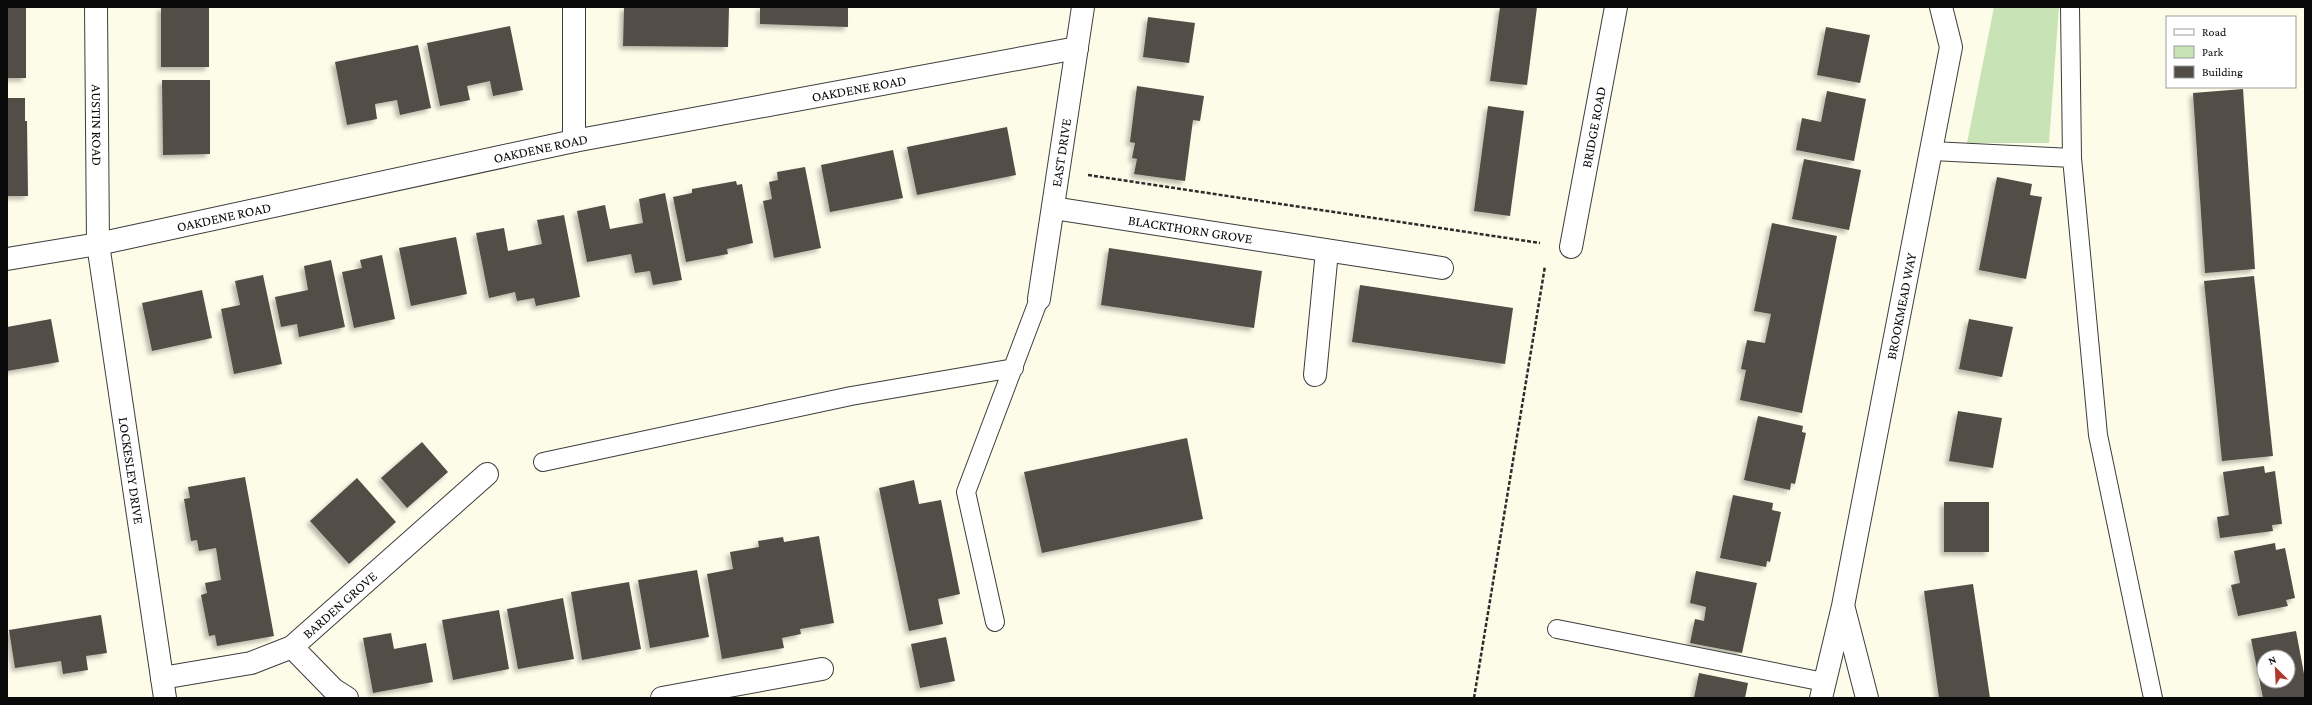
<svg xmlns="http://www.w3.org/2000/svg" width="2312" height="705" viewBox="0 0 2312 705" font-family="'Crimson Pro',serif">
	<defs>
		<filter id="shadow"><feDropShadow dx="-3.5" dy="3.5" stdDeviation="2" flood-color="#0004"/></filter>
	</defs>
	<rect width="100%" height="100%" fill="#fdfce9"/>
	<path fill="#c8e4b6" d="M1994,7H2059L2049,143H1967Z"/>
	<path fill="#524d47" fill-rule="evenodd" filter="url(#shadow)" d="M7,7H26V78H7Z
		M161,7H209V67H161Z
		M624,7H729L728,47L623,46Z
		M760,7H848V27L760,24Z
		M1500,7H1537L1527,85L1490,81Z
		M1148,17L1195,23L1189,63L1143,57Z
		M510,26L523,90L493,96L490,81L467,86L470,100L440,106L427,43Z
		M1826,27L1870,35L1860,83L1817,75Z
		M418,45L431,108L400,115L397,100L375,104L377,119L347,125L335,62Z
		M162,80H210V154L163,155Z
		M1137,86L1204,96L1200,121L1193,120L1185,181L1134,174L1137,159L1132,158L1135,143L1130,142Z
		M2243,89L2255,269L2205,273L2193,93Z
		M1827,91L1866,99L1854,161L1796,150L1802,118L1821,122Z
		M7,98H25V121H27L28,196H7Z
		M1488,106L1524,111L1510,216L1474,211Z
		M1007,127L1016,175L917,195L907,147Z
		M893,150L903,198L830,212L821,165Z
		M1804,159L1861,170L1849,230L1792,219Z
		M805,167L821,248L774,258L763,201L772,199L769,182L778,180L777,172Z
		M1997,177L2032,184L2030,195L2042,197L2026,279L1979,270Z
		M736,181L737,185L742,184L753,243L727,249L728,254L686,262L673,197L692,193V189Z
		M665,193L682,280L653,285L650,271L635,273L631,254L587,262L577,211L605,205L610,229L626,226L643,223L639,199Z
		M564,215L580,297L536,306L534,298L517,301L515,292L489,298L476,233L504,228L508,251L542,244L537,220Z
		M1772,223L1837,236L1802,413L1740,400L1746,370L1741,369L1747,340L1765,343L1771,314L1754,311Z
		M456,237L467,294L411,306L399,248Z
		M1109,248L1262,271L1254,328L1101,305Z
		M382,255L395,319L354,328L342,272L362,268L360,260Z
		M331,260L345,327L299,337L297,324L281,327L275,297L308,290L304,266Z
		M263,275L282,364L234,374L221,309L240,305L235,281Z
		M2254,276L2273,456L2222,461L2204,281Z
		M1360,285L1513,308L1505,364L1352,342Z
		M202,290L212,338L152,351L142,303Z
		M51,319L59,362L7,371V327Z
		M1969,319L2013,327L2002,377L1959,369Z
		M1958,411L2002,418L1993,468L1949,461Z
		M1758,416L1803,426L1802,432L1806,433L1795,484L1791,483L1790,490L1744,480Z
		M1187,438L1203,519L1042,553L1024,472Z
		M422,442L448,472L407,508L381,478Z
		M2264,466L2265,473L2275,471L2282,524L2272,525L2273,531L2220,538L2217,517L2229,515L2223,472Z
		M245,477L274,636L217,646L215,635L209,636L201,595L207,593L205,583L221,580L216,548L199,551L197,540L191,541L184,499L190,498L188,487Z
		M357,478L396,522L349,564L310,521Z
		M914,480L919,504L941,500L960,594L938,599L943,624L909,631L879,488Z
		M1733,495L1773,503L1772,510L1781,512L1770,562L1767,561L1766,567L1720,558Z
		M1944,502H1989V552H1944Z
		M819,536L834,623L800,629L801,634L782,638L784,648L722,659L707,574L733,569L730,552L759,547L758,541L783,537L784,542Z
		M2275,543L2276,550L2285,548L2295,598L2286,600L2288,606L2238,616L2231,585L2240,583L2234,551Z
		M697,570L709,637L650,648L638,580Z
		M1696,571L1757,583L1742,653L1690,643L1695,619L1704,621L1706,607L1690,603Z
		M629,582L641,649L582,660L571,592Z
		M1973,584L1990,698H1939L1924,591Z
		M563,598L574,659L518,669L507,609Z
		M499,610L509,669L453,680L442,620Z
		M101,615L107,653L86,656L88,670L63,674L61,661L15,668L9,630Z
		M2296,631L2305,679V698H2263L2251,639ZM2264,657H2288V681H2264Z
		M391,633L394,649L426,643L433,682L373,693L363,638Z
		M946,637L955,681L920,688L911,644Z
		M1699,673L1748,683L1745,698H1694Z"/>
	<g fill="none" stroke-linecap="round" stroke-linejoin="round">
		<g stroke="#3d3d3d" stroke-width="20">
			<path id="lane" d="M2070,7L2072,158L2098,435L2153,698
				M1932,151L2072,158
				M543,462L851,396L1014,368
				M995,622L966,492L1039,299
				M1557,629L1824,682"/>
		</g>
		<g stroke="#3d3d3d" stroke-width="24">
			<g id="street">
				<path id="s1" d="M96,7L98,244L165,698"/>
				<path d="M574,7V141"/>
				<path id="s2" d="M1053,208L1442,268"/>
				<path id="s3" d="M1571,247L1616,7"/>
				<path id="s4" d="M7,259L98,244L574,141L1077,48"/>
				<path id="s5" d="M1039,299L1083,7"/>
				<path d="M1315,375L1327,251"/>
				<path d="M1844,609L1867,698"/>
				<path d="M292,647L333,689L347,698"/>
				<path id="s6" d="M162,678L251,663L292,647L487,474"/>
				<path d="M662,698L822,669"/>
				<path id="s7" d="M1821,698L1843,606L1951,47L1941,7"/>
			</g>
		</g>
		<path stroke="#2c2c2c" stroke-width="2.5" stroke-dasharray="4 2" stroke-linecap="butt" d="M1088,175L1540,243
			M1474,698L1545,266"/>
		<use href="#lane" stroke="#fff" stroke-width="18"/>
		<use href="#street" stroke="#fff" stroke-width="22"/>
	</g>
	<g text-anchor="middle" stroke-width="4" stroke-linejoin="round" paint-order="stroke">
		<g font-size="14" fill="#0a0a0a" stroke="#fff">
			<text dy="5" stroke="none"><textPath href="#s4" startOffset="869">OAKDENE ROAD</textPath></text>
			<text dy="5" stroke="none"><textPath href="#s1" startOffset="118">AUSTIN ROAD</textPath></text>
			<text dy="5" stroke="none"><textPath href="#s3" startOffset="122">BRIDGE ROAD</textPath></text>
			<text dy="5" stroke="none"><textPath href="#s4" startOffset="545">OAKDENE ROAD</textPath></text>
			<text dy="5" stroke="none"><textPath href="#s5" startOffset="148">EAST DRIVE</textPath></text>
			<text dy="5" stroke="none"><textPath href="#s4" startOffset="221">OAKDENE ROAD</textPath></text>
			<text dy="5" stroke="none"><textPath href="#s2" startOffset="139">BLACKTHORN GROVE</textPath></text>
			<text dy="5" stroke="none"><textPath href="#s7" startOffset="400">BROOKMEAD WAY</textPath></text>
			<text dy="5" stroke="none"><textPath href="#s1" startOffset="466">LOCKESLEY DRIVE</textPath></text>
			<text dy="5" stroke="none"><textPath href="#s6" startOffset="198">BARDEN GROVE</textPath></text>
		</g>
	</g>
	<rect width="2312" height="705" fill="none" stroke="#0a0a0a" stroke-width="16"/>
	<rect x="2166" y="16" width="130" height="72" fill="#ffffff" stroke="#9d9d9d"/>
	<rect x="2174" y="29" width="20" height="6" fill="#ffffff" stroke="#9d9d9d"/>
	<text x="2202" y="36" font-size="12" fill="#0a0a0a">Road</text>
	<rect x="2174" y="46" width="20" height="12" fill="#c8e4b6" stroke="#9d9d9d"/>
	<text x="2202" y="56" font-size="12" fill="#0a0a0a">Park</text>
	<rect x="2174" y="66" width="20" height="12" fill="#524d47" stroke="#9d9d9d"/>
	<text x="2202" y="76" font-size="12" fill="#0a0a0a">Building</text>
	<g transform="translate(2276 669) rotate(336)"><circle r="19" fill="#ffffff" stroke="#9d9d9d"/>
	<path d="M0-3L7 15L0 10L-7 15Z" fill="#ae3a2e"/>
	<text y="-6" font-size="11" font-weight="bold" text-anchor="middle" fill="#0a0a0a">N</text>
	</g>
</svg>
